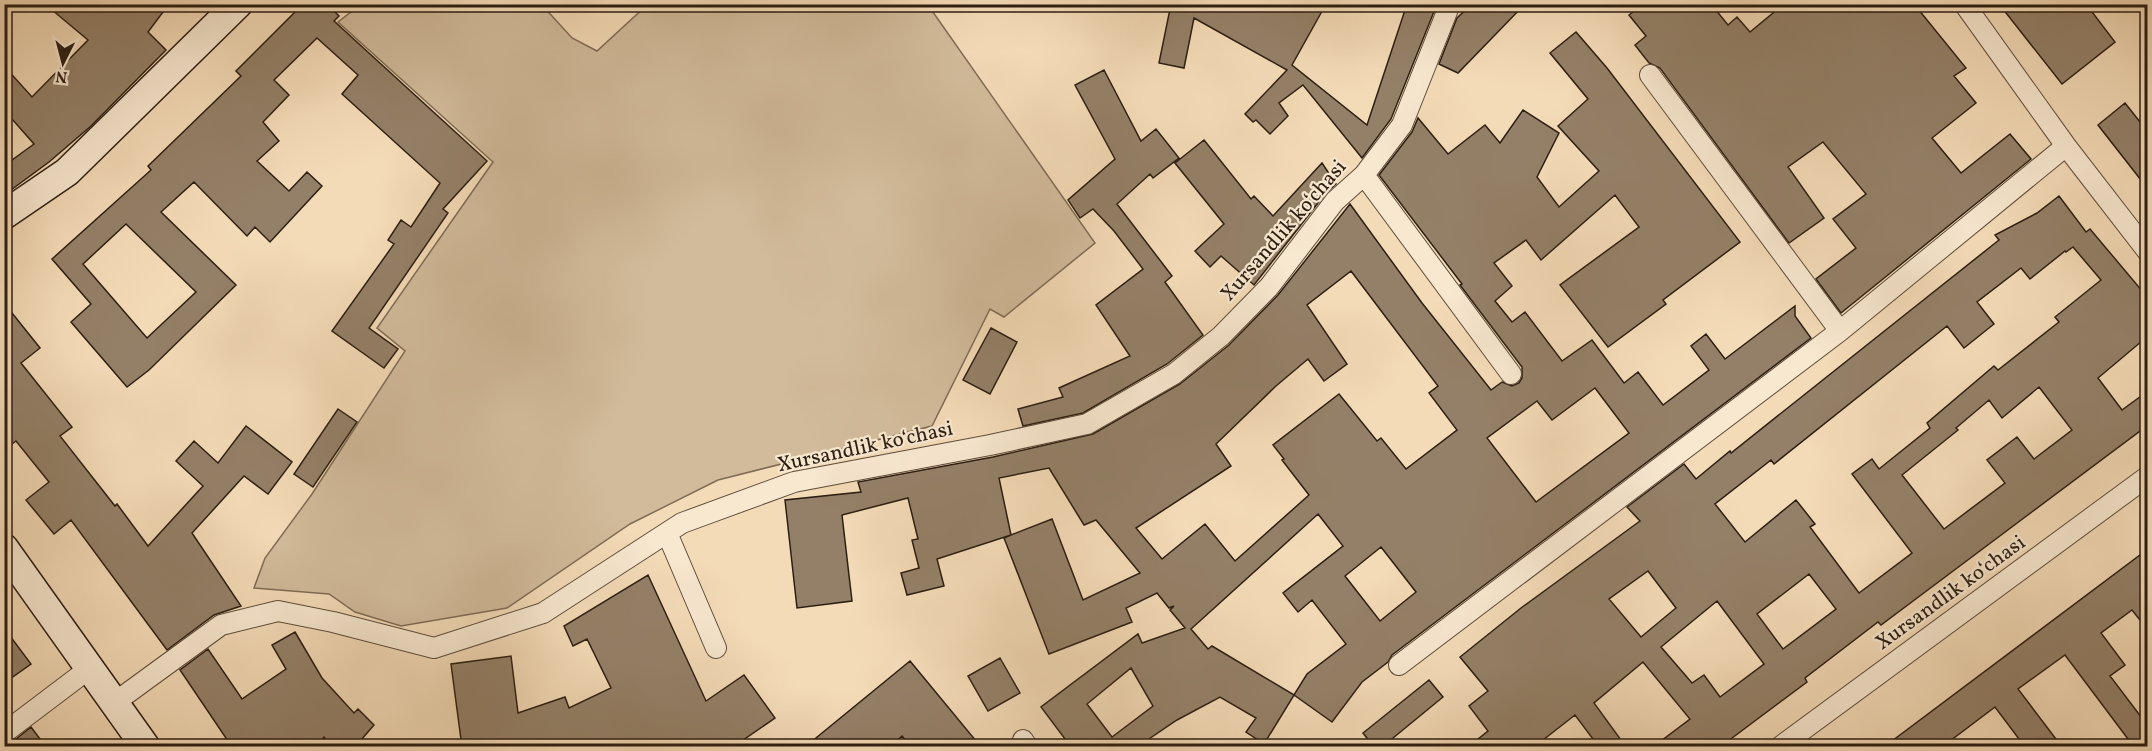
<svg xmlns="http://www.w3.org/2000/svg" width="2152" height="751" viewBox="0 0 2152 751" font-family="Vollkorn,serif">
	<rect width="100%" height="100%" fill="#f4dbb7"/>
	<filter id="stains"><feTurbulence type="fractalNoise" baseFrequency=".00333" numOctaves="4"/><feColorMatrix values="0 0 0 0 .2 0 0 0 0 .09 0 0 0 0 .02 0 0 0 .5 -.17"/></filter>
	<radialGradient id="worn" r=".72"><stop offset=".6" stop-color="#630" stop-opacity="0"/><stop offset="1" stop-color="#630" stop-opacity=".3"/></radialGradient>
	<path fill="#d2bb9b" stroke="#7f6c56" stroke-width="1.5" d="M360,5H542L572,38L597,51L647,5H928L1095,243L1004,317L990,309L932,426L718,480L630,524L507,608L401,626L355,612L329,594L254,588L265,558L312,494L405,351L377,328L493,162L338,22Z"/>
	<path fill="#948068" stroke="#2c1e12" stroke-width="1.5" fill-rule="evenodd" d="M45,4H169L148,32L166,50L91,126L49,162L4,195V166L34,144L4,110V66L32,97L88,40Z
		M303,4H327L339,16L334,21L487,161L443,209L448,213L369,328L398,349L384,368L332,331L394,244L388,240L401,220L411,227L440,183L342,94L358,75L317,38L274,80L289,95L263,122L279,141L257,161L289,191L307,172L322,186L270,242L255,227L247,236L194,182L161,212L236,285L149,370L127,387L71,322L91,304L52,259L151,170L148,166L241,76L236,71ZM126,224L196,292L147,338L83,264Z
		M1171,4H1326L1292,65L1367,125L1407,4H1437L1391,119L1362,158L1303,85L1279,103L1288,116L1270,134L1256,120L1253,122L1245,114L1287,70L1194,18L1184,68L1159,63Z
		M1472,4H1525L1458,73L1439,64L1457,18Z
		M1643,4H1711L1728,25L1737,17L1750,32L1784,4H1914L1966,68L1954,76L1976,103L1932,138L1961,173L2010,134L2031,159L1841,313L1816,279L1856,248L1833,219L1866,194L1823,142L1788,167L1824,218L1789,243L1660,68L1649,63L1635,45L1646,36L1629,15Z
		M1999,4H2086L2115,42L2062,84Z
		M1576,32L1607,68L1740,242L1663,300L1666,304L1608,347L1560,285L1639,227L1615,195L1541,260L1526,240L1494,263L1512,286L1495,301L1512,322L1525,312L1562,361L1592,340L1624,383L1638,372L1663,405L1709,370L1691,346L1706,334L1725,359L1795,306V316L1811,338L1392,655L1388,662L1362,682L1332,722L1294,695L1264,744L1246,732L1256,718L1220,697L1177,720L1137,747H1071L1041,707L1138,634L1142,643L1185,628L1170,610L1174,606L1169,608L1157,593L1126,608L1132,622L1049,654L1004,538L1011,535L937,559L944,586L907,595L901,573L919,568L912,540L918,539L908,498L842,515L852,601L797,608L785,500L861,492L858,482L993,457L1093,434L1180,384L1229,345L1278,295L1350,204L1422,303L1491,390L1502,382L1512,386L1519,383L1522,378V367L1460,285L1462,284L1379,175L1412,132L1418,118L1448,154L1485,125L1500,143L1523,110L1559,133L1537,177L1559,207L1599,171L1558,126L1588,99L1550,53ZM1351,271L1438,386L1429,393L1457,430L1406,469L1381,438L1377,441L1339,394L1273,445L1284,459L1282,460L1309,495L1235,561L1205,524L1162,559L1136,528L1231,466L1216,444L1276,386L1308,359L1324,381L1347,364L1307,305ZM1595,388L1629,433L1536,502L1487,438L1537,401L1552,420ZM1049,468L1084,525L1096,520L1140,573L1083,600L1052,519L1011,535L999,478ZM1318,514L1343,546L1283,593L1298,612L1312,600L1346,644L1307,674L1294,695L1212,646L1208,649L1191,629ZM1381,547L1416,592L1380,621L1345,576ZM1131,668L1153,706L1112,737L1087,704Z
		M1104,70L1141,141L1156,129L1179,158L1153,178L1150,174L1117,204L1172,276L1165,282L1203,335L1167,364L1083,413L1023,426L1018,409L1063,397L1059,388L1130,356L1096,305L1143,269L1114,231L1093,209L1080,218L1068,200L1115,159L1075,85Z
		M2125,103L2148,132V189L2098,125Z
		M1204,140L1251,199L1254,196L1273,216L1322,163L1336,184L1325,194L1254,285L1221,256L1210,267L1195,251L1224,224L1175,163Z
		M2059,196L2086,232L2090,229L2148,298V336L2098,378L2122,410L2148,391V425L1881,625L1878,622L1805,678L1807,682L1720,747H1653L1690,719L1643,662L1594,703L1626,747H1599L1575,715L1534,747H1468L1488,731L1469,706L1488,691L1460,657L1521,608L1640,521L1627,507L1684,464L1696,479L1730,451L1731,453L1999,240L1995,235L2037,213ZM2073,247L2101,280L2055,317L2059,322L1998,370L1994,366L1927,423L1930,428L1879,469L1872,459L1852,474L1912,553L1859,593L1810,527L1815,524L1796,500L1745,542L1715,504L1771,460L1774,464L1947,326L1964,348L1994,324L1977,302L2021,268L2030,279L2065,251L2066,252ZM2039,387L2072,430L2034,459L2017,437L1987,460L2005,483L1944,529L1902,475L1958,430L1956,428L1989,400L2002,418ZM1648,571L1676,608L1641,637L1609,599ZM1809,574L1836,609L1783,649L1757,614ZM1717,601L1764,664L1720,697L1704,675L1692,683L1661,647Z
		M4,303L40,348L21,363L72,427L60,436L115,506L117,504L148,546L203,486L176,461L194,441L218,463L246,426L292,462L268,494L244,476L192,533L241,606L214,615L167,650L71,520L54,534L26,500L49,482L16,441L4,450Z
		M991,328L1017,342L990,394L963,380Z
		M338,409L357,422L313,487L294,474Z
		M2148,549V630L2132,610L2101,633L2125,665L2110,676L2148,726V747H2134L2065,655L2018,689L2062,747H2025L1995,707L1942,747H1884Z
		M648,575L706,701L744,675L775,718L733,747H462L451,664L511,656L518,713L565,697L569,708L611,688L587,639L573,646L564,626Z
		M4,628L31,664L4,683Z
		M295,632L322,678L354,713L358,709L374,725L355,747H334L324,737L316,747H232L180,670L208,649L242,699L286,669L272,645Z
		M1000,658L1020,693L988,711L968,676Z
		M910,661L981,747H911L902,736L890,747H805Z
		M1429,680L1443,697L1382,747H1374L1363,733Z
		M31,727L46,747H4V745L11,743Z"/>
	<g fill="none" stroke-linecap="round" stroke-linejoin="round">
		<g stroke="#5e4d3b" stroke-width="22">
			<path id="street" d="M1965,5L2066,146L2148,252
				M1650,75L1840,331
				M1364,175L1511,374
				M667,533L716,648
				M1399,665L1840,331L2066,146
				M114,703L221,625L278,611L333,622L434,648L543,613L682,523L794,482L990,445L1087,424L1174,374L1221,336L1269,287L1335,201L1364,175L1402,125L1450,4
				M4,733L90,668
				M1023,740L1027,746
				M1781,746L2148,476"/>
		</g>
		<g stroke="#2c1e12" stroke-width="31">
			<path id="secondary" d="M4,215L67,172L238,4
				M4,548L145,746"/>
		</g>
		<use href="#street" stroke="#f8e8d0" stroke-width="20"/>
		<use href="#secondary" stroke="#f8e8d0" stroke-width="28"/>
	</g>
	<g text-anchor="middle" stroke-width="4.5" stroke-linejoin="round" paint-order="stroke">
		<g font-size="21" fill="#2c1e12" stroke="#f8e8d0">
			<text transform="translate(1283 230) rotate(-49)" y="7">Xursandlik koʻchasi</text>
			<text transform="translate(865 446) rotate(-12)" y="7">Xursandlik koʻchasi</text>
			<text transform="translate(1950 592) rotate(-36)" y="7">Xursandlik koʻchasi</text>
		</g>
	</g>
	<rect width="2152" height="751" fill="none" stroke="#f4dbb7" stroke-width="24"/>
	<rect x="6" y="6" width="2140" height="739" fill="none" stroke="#2c1e12" stroke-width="3"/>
	<rect x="12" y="12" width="2128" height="727" fill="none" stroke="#2c1e12" stroke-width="1.5"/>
	<g transform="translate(63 63) rotate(186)" stroke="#f8e8d0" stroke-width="4.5" paint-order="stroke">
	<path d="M0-4.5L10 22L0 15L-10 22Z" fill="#2c1e12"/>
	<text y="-9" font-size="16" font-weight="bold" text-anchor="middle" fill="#2c1e12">N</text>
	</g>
	<rect width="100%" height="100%" filter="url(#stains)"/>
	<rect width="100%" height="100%" fill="url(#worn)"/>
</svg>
